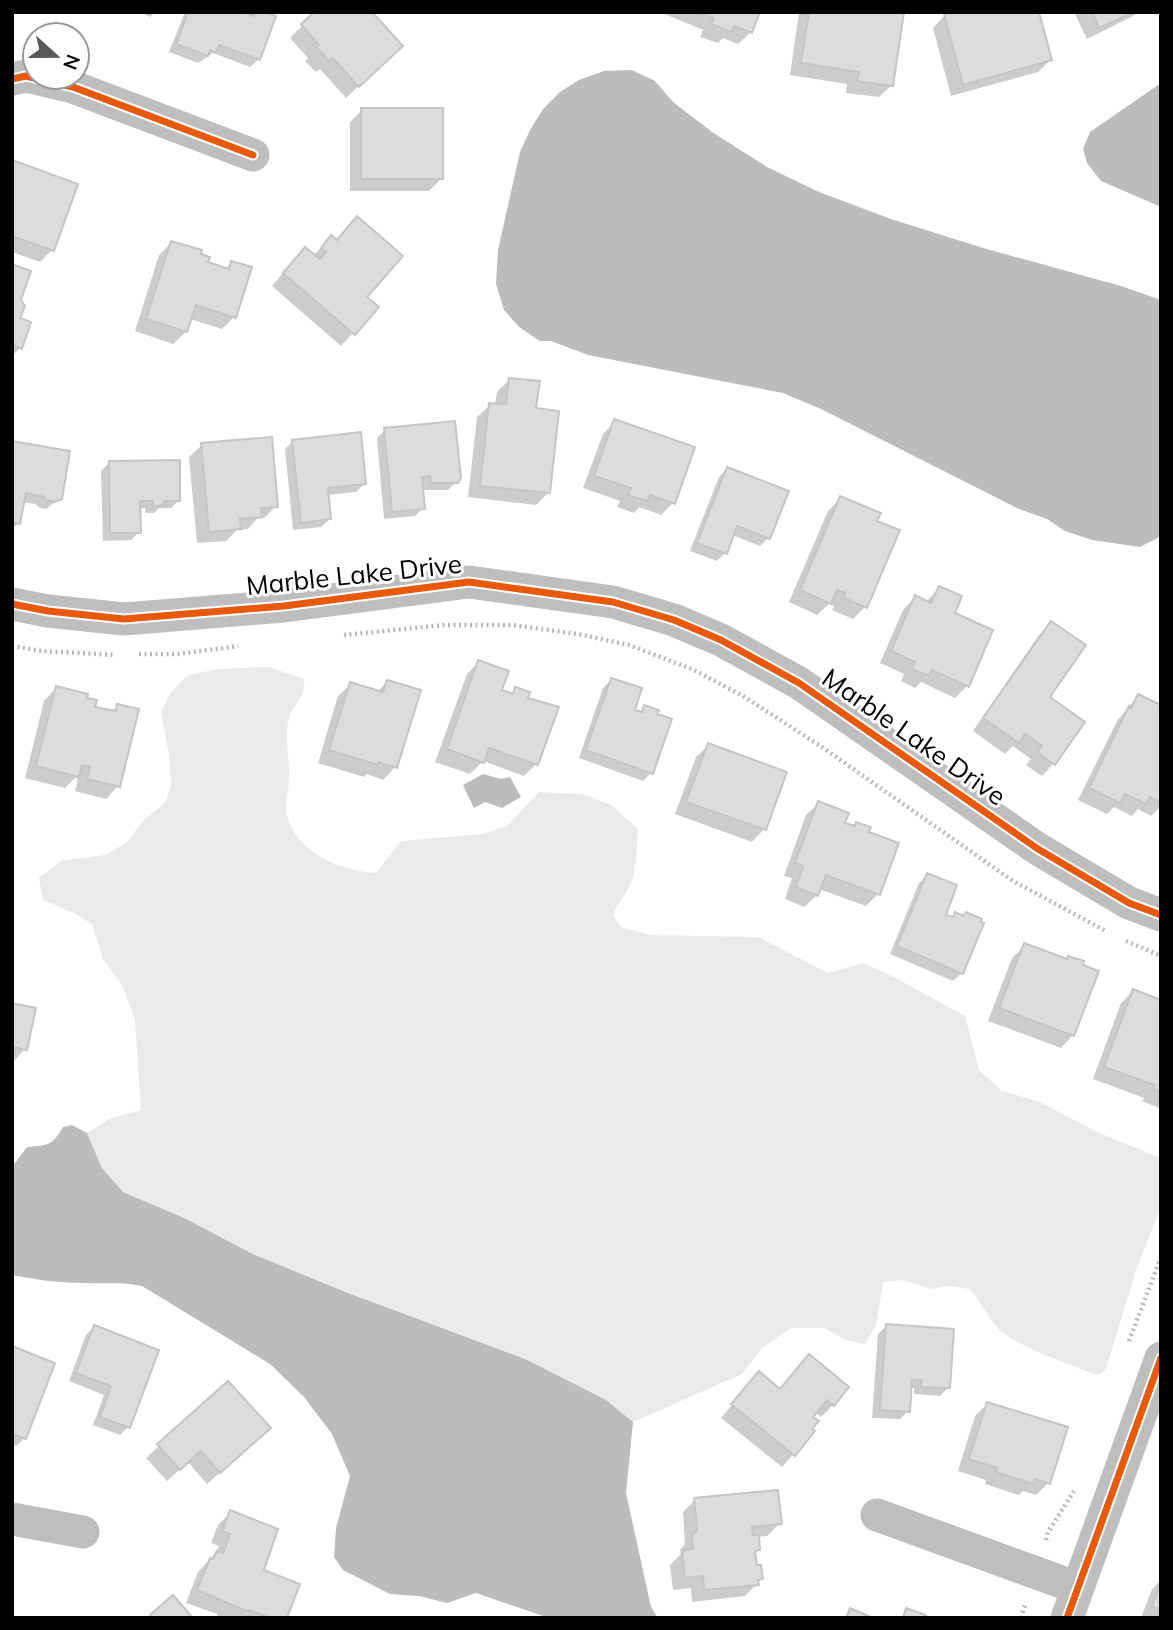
<svg xmlns="http://www.w3.org/2000/svg" width="1173" height="1630" viewBox="0 0 1173 1630" font-family="Mulish,sans-serif">
	<rect width="100%" height="100%" fill="#fff"/>
	<path fill="#eaeaea" d="M269,667L304,679C306,698 294,702 289,718C284,738 290,758 289,777C289,789 285,804 287,815C296,853 341,871 376,873L401,841L482,834L507,826L539,792L582,794L611,805L638,829C637,846 637,863 632,880C628,892 618,902 613,915L621,927L651,935L758,937L828,973L863,963L890,975L965,1016L979,1070L1002,1091L1038,1101L1097,1132L1161,1158V1207L1137,1267L1106,1369L1098,1375C1075,1367 1009,1344 995,1325C986,1313 979,1300 970,1289L946,1286L930,1289L903,1280L883,1282L876,1326L865,1344L846,1340L824,1328H791L762,1348L742,1374L633,1422L606,1400L428,1324L255,1255L182,1217L123,1192L102,1168L87,1133L111,1118L141,1110L135,1019L122,985L103,959L92,924L74,913L43,900L39,878L61,861L105,855L126,843L143,821L165,803L171,786L169,755L161,712L171,692L188,675L219,669Z"/>
	<path fill="#bcbcbc" d="M632,70L655,81L673,102L712,132L767,167L819,192L891,219L983,248L1121,286L1161,300V536L1140,547L1092,540L1065,531L1047,519L1019,509L821,409L783,393L588,355L551,341H540L519,327L504,310L496,284L498,250L520,152L530,130L543,109L560,92L579,80L604,71Z
		M1161,83V207L1101,181L1087,163L1083,149L1090,132Z
		M483,774L501,779L510,777L521,797L502,808L485,802L474,808L463,785Z
		M72,1125L87,1133L102,1168L123,1192L182,1217L255,1255L351,1294L525,1359L606,1400L633,1422L626,1493L651,1607L658,1618H549L476,1593L447,1603L419,1596L390,1594L343,1570L334,1557L336,1528L350,1476L332,1434L304,1397L270,1364L142,1286C123,1282 105,1284 86,1283C61,1283 37,1280 12,1275V1167L27,1147C48,1145 52,1146 63,1127Z"/>
	<path fill="#0003" d="M139,12H155L150,17Z
		M185,12H238L251,17L256,12L259,59L250,67L213,53L198,63L169,52Z
		M316,12L388,58L346,98L320,69L316,72L305,61L308,58L290,38Z
		M660,12H758L751,32L738,44L723,38L718,43L700,37L703,30Z
		M799,12H902L892,85L879,97L846,93L847,84L790,75Z
		M1074,12H1141L1087,39Z
		M945,15L1050,60L1038,72L951,96L933,28Z
		M362,110L441,179L429,191H350V122Z
		M12,162L52,250L40,262L12,252Z
		M345,231L365,297L353,333L341,346L272,286L293,261L313,256L331,237L336,241Z
		M171,243L198,255L206,263L225,269L232,263L234,317L222,329L190,319L186,332L173,344L135,331L159,255Z
		M12,266L19,300L20,348L12,356Z
		M509,380L534,410L549,492L536,505L468,497L477,417L490,405H495L497,392Z
		M615,421L673,503L661,515L639,507L634,513L617,507L620,501L583,488L603,434Z
		M385,430L456,482L448,490H421L423,508L415,516L384,519L377,438Z
		M293,441L365,483L356,492L327,495L330,519L321,527L293,530L285,449Z
		M12,443L60,498L46,509L38,507L36,504L22,502L19,523L12,529Z
		M202,445L276,506L264,518L257,519L248,529L237,530L226,541L197,543L189,457Z
		M109,463L179,500L171,508H159L154,513H145V508L139,509V532L131,540L103,541L101,471Z
		M727,469L768,538L760,546L732,535L725,553L717,561L690,551L719,477Z
		M841,498L875,522L865,607L853,619L832,610L834,606L829,604L817,615L789,602L828,511Z
		M939,588L952,614L967,686L955,698L921,682L915,688L901,681L904,674L880,663L903,610L915,597L926,602Z
		M1052,623L1048,698L1054,763L1042,776L1026,765L1031,759L1013,746L1005,754L973,731L1039,635Z
		M479,662L500,691L510,694L516,689L525,699L536,764L524,776L483,761L470,774L435,762L467,674Z
		M611,680L633,711L638,713L644,707L655,715L651,773L643,781L579,758L603,688Z
		M387,682L395,767L383,780L367,774L364,777L318,763L338,696L351,684L377,692Z
		M56,688L85,699L93,708L111,712L118,706V786L106,799L75,791L78,779L75,778L65,788L25,778L44,701Z
		M1138,696L1161,707V806L1151,816L1138,809L1132,816L1114,807L1107,814L1078,800L1117,721Z
		M709,745L785,773L764,829L752,842L675,814L696,757Z
		M819,803L843,824L853,828L857,824L867,833L878,894L866,906L819,889L817,895L804,907L785,899L792,878L784,876L806,815Z
		M927,875L943,916L951,919L956,914L962,973L953,981L890,954L919,883Z
		M1025,945L1066,960L1068,958L1073,1035L1061,1048L988,1021L1012,958Z
		M1133,991L1161,1012L1159,1108L1142,1101L1144,1098L1093,1079L1121,1003Z
		M12,1005L25,1049L13,1062L12,1061Z
		M886,1326L948,1388L940,1396L914,1394V1388L910,1387L908,1411L900,1419L872,1418L878,1334Z
		M94,1327L128,1427L120,1435L93,1425L104,1395L69,1381L86,1335Z
		M12,1348L25,1438L16,1446L12,1445Z
		M797,1368L833,1405L821,1417L815,1412L811,1417L810,1429L813,1432L782,1467L721,1418L759,1373L779,1390Z
		M228,1384L256,1441L207,1484L188,1462L167,1481L146,1458Z
		M987,1404L1048,1483L1036,1495L1023,1491L1019,1495L985,1484L986,1480L958,1471L975,1416Z
		M695,1500L780,1523L767,1536L757,1537L758,1549L754,1554L761,1579L745,1596L692,1602L691,1588L673,1590L670,1565L681,1554L680,1550L685,1544L683,1512Z
		M230,1513L261,1571L286,1618H221L217,1616V1614L186,1603L198,1572L216,1553L219,1546L211,1543L218,1525Z
		M1161,1580V1618H1141L1152,1589Z"/>
	<path fill="#dcdcdc" stroke="#c5c5c5" stroke-width="2" d="M188,12H243L254,16L255,12H265L276,16L260,60L219,45L216,53L210,50L208,56L176,44Z
		M314,12H372L403,46L359,87L333,58L329,61L316,47L319,45L301,24Z
		M699,12H760L752,33L734,26L731,32L711,24L714,18Z
		M809,12H904L893,86L857,81L859,72L801,63Z
		M950,12H1039L1052,60L963,85L944,14Z
		M1092,12H1134L1099,28Z
		M361,108H443V179H361Z
		M12,160L78,184L54,251L12,236Z
		M357,216L403,256L367,297L379,307L355,335L283,273L305,247L320,259L326,252L321,248L331,235L337,240Z
		M171,241L202,250L201,254L210,257L208,262L229,269L231,261L252,267L236,318L196,305L187,332L146,319Z
		M12,264L31,271L21,300L25,306L20,318L31,322L22,349L12,345Z
		M509,378L540,381L536,408L559,411L550,493L480,486L489,403L506,404Z
		M614,419L695,447L675,504L650,495L647,501L628,495L631,488L594,476Z
		M455,421L461,478L458,483H431L430,476L422,477L425,509L392,512L384,428Z
		M361,432L366,484L328,488L331,519L301,523L292,440Z
		M272,437L278,507L261,508L262,517L240,519L241,529L209,532L201,443Z
		M12,441L70,451L62,499L55,502L46,500L44,497L26,493L20,524L12,522Z
		M180,460V501H164V505L153,506V501H140L141,533H110L109,461Z
		M727,467L789,491L770,539L737,526L727,554L697,543Z
		M840,496L881,513L877,521L900,530L867,608L844,598L845,593L837,590L831,604L800,590Z
		M939,586L962,596L955,613L993,630L969,687L932,670L929,676L912,669L915,662L891,651L915,595L931,603Z
		M1051,621L1086,645L1050,697L1085,722L1055,765L1037,752L1042,746L1025,734L1019,743L983,718Z
		M478,660L509,671L502,690L513,694L515,687L530,692L528,698L559,707L538,765L489,748L484,763L447,749Z
		M611,678L642,688L635,710L642,712L644,705L659,710L657,714L672,719L653,774L586,750Z
		M387,680L421,690L397,768L378,762V765L329,750L350,682L383,692Z
		M56,686L88,694L87,698L97,700L95,707L116,711L117,704L139,709L120,787L87,779L90,767L82,765L79,777L36,766Z
		M1138,694L1161,705V803L1150,797L1146,804L1125,794L1120,803L1089,788L1129,706L1131,708Z
		M708,743L787,772L766,830L686,802Z
		M818,801L849,813L845,823L855,826L856,822L871,827L869,832L899,843L880,895L826,875L818,896L796,887L803,866L795,863Z
		M927,873L957,885L946,915L953,917L955,912L964,916L966,912L982,919L981,922L984,923L963,974L897,946Z
		M1024,943L1067,959L1068,956L1084,961L1083,965L1099,971L1074,1036L999,1008Z
		M1133,989L1161,1000V1092L1153,1089L1155,1085L1104,1067Z
		M12,1003L36,1008L27,1050L12,1047Z
		M886,1324L954,1329L950,1388L921,1387L922,1380H912L910,1412L880,1410Z
		M94,1325L159,1350L130,1428L100,1417L111,1386L76,1373Z
		M12,1346L55,1363L26,1439L12,1434Z
		M809,1354L849,1387L834,1406L827,1400L813,1417L819,1421L812,1429L815,1431L795,1456L731,1404L759,1371L780,1389Z
		M228,1381L271,1428L220,1473L201,1451L180,1470L157,1444Z
		M987,1402L1068,1427L1050,1484L1035,1479L1033,1484L996,1472L997,1468L969,1459Z
		M778,1490L782,1524L752,1527L753,1535H759L760,1550L755,1551L757,1565H761L763,1579L758,1580L759,1585L704,1590L703,1576L685,1578L682,1551L693,1549L692,1536L697,1530L694,1498Z
		M230,1510L278,1529L264,1570L300,1584L287,1618H270L250,1610L249,1612L197,1590L210,1558L213,1559L217,1551L223,1553L230,1534L222,1531Z
		M1161,1583V1610L1152,1606Z
		M173,1595L193,1618H152L150,1615Z
		M850,1608L873,1618H846Z
		M906,1608L926,1615L925,1618H903Z"/>
	<g fill="none" stroke-linecap="round" stroke-linejoin="round">
		<path stroke="#b8b8b8" stroke-width="4.5" stroke-dasharray="2 3.5" stroke-linecap="butt" d="M344,635L444,625H512L578,634L629,645L692,669L743,696L822,747L1013,881L1106,931
			M12,646L42,651L116,655
			M139,654H178L238,646
			M1126,941L1161,956
			M1129,1341L1161,1257
			M1046,1540L1048,1532L1074,1491
			M1021,1618L1026,1602"/>
		<path stroke="#bebebe" stroke-width="33" d="M12,79L26,76L73,87L253,155
			M12,604L48,611L124,619L284,606L469,582L613,602L674,620L721,640L799,683L1038,849L1129,903L1161,915
			M877,1515L1078,1588
			M12,1519L83,1532
			M1067,1618L1161,1358"/>
		<g stroke="#fff" stroke-width="11">
			<path id="cycleway" d="M12,79L26,76L73,87L253,155
				M12,604L48,611L124,619L284,606L469,582L613,602L674,620L721,640L799,683L1038,849L1129,903L1161,915
				M1067,1618L1161,1358"/>
		</g>
		<use href="#cycleway" stroke="#e8590c" stroke-width="7"/>
	</g>
	<g text-anchor="middle" stroke-width="6" stroke-linejoin="round" paint-order="stroke">
		<g font-size="26" fill="#000" stroke="#fff">
			<text transform="translate(354 575) rotate(-6)" y="9">Marble Lake Drive</text>
			<text transform="translate(914 737) rotate(35)" y="9">Marble Lake Drive</text>
		</g>
	</g>
	<rect width="1173" height="1630" fill="none" stroke="#000000" stroke-width="28"/>
	<g transform="translate(56 56) rotate(111)"><circle r="33" fill="#ffffff" stroke="#999999" stroke-width="2"/>
	<path d="M0-5L12 26L0 18L-12 26Z" fill="#595959"/>
	<text y="-10" font-size="19" font-weight="bold" text-anchor="middle" fill="#000000">N</text>
	</g>
</svg>
